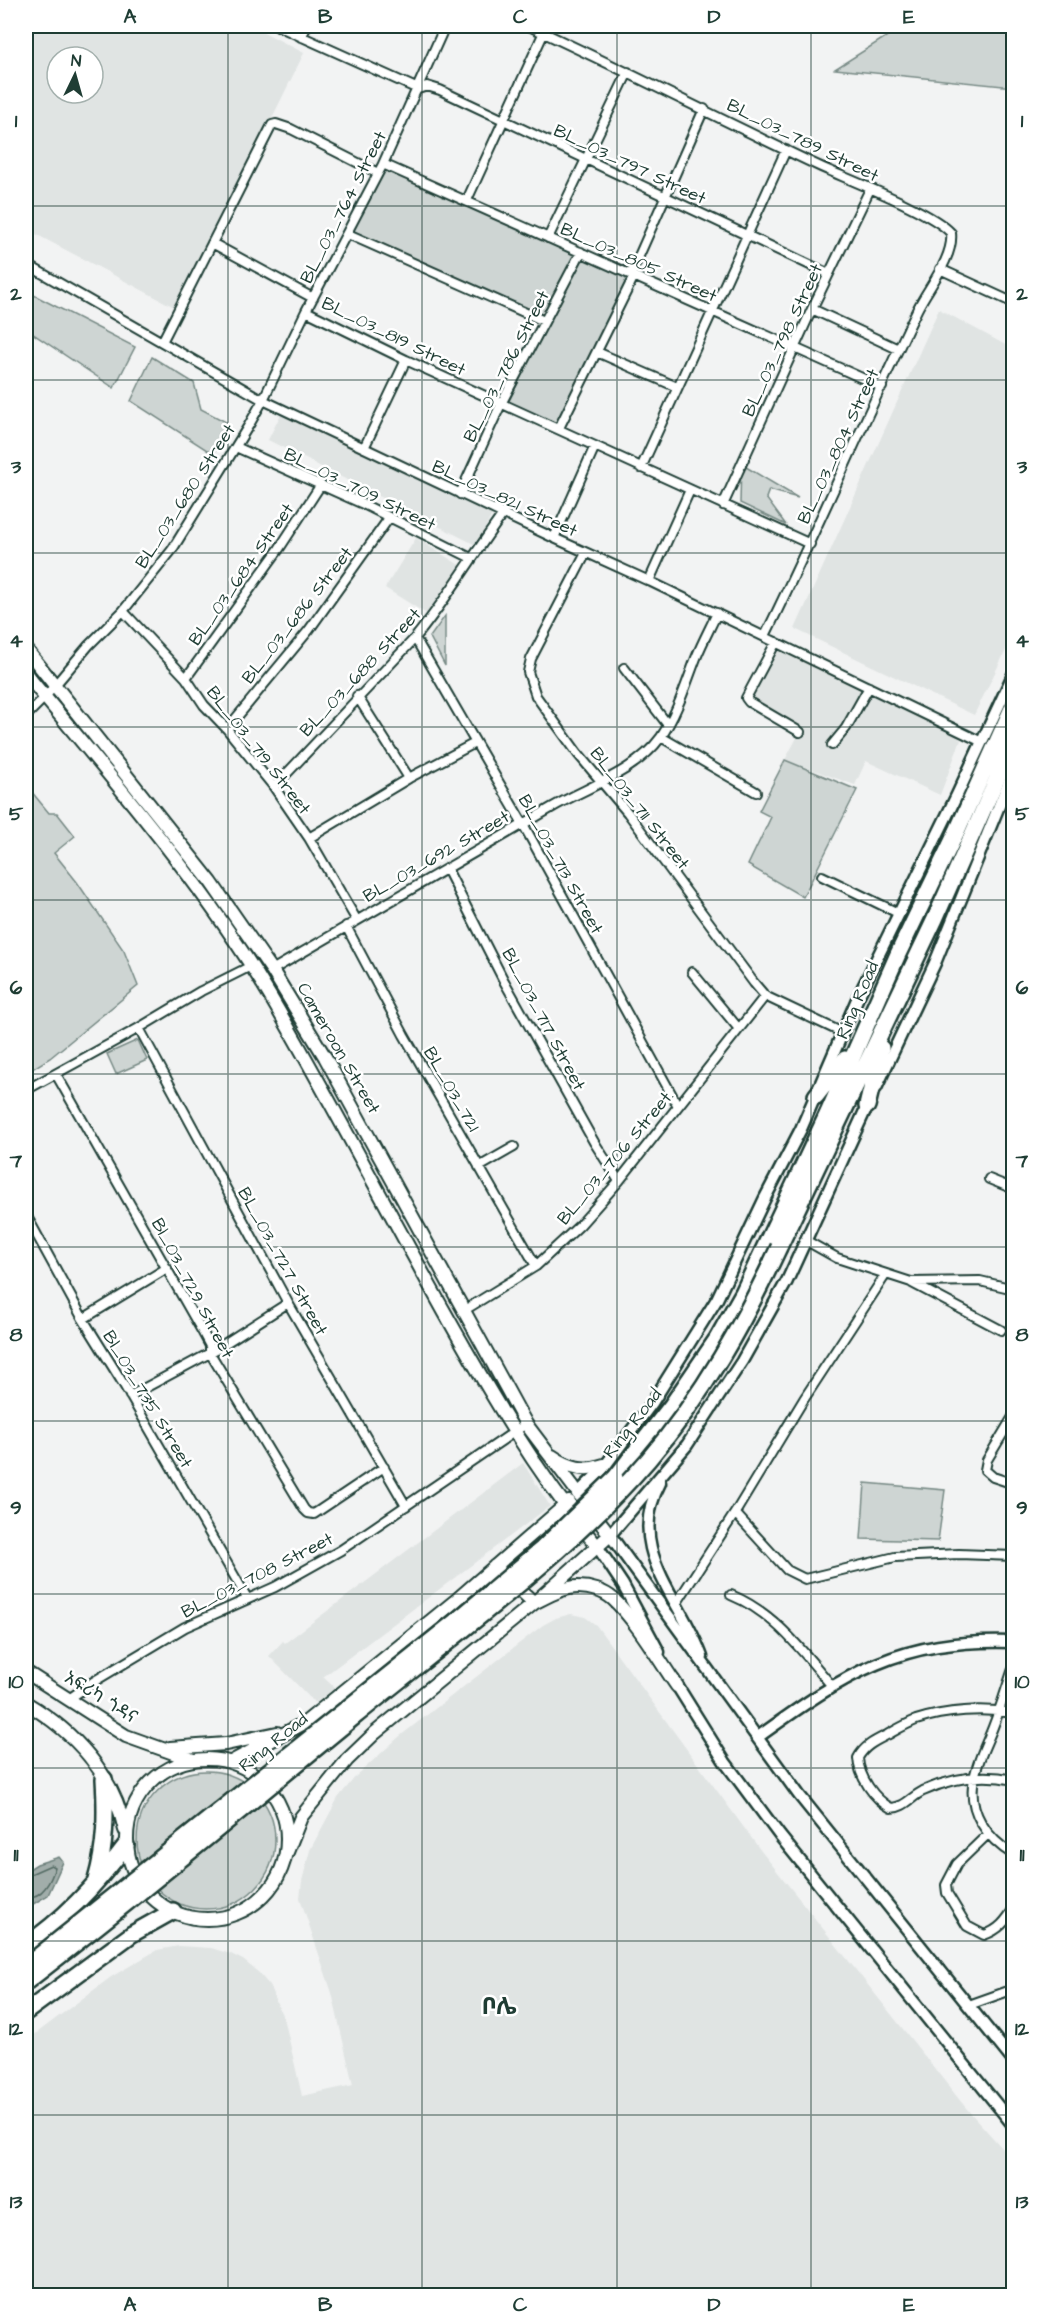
<svg xmlns="http://www.w3.org/2000/svg" width="1039" height="2321" viewBox="0 0 1039 2321" font-family="'Architects Daughter','Noto Sans Ethiopic',sans-serif">
	<rect width="100%" height="100%" fill="#f2f3f3"/>
	<filter id="ink" filterUnits="userSpaceOnUse"><feTurbulence type="fractalNoise" baseFrequency=".0167" numOctaves="2"/><feDisplacementMap in="SourceGraphic" scale="12" xChannelSelector="R" yChannelSelector="G"/><feConvolveMatrix kernelMatrix="1 2 1 2 8 2 1 2 1" color-interpolation-filters="sRGB"/></filter>
	<g filter="url(#ink)">
		<path fill="#e0e4e3" fill-rule="evenodd" d="M26,26H252L304,53L178,309L26,229ZM57,57H93V93H57Z
			M939,309L1013,349V636L974,715L795,629Z
			M283,410L492,515L476,545L268,440Z
			M416,538L461,566L430,616L385,588Z
			M777,649L955,734L961,740L940,795L866,761L855,785L785,760L800,732L746,698Z
			M523,1463L550,1506L323,1677L335,1688L315,1703L269,1656L283,1641L285,1643Z
			M571,1614L585,1617L596,1625L761,1851L966,2108L1013,2160V2295H26V2041L111,1977L157,1950L179,1946L211,1948L231,1954L243,1960L259,1973L269,1985L285,2022L302,2096L353,2085L332,1993L300,1898L302,1881L310,1850L338,1798L356,1776L400,1736L543,1625L556,1618Z"/>
		<path fill="#ced5d3" stroke="#768984" stroke-width="1.5" d="M903,26H1013V87L835,69Z
			M386,163L634,274L562,430L506,407L548,322L350,234Z
			M26,291L135,347L114,388L26,329Z
			M152,357L194,383L201,409L228,423L213,454L131,401Z
			M741,464L798,498L769,490L766,498L786,525L740,503Z
			M445,616V666L430,637Z
			M785,760L857,790L803,897L748,865L771,817L759,811Z
			M26,785L49,813H57L75,836L54,853L77,882L124,951L138,986L50,1058L26,1073Z
			M138,1040L147,1060L116,1074L107,1054Z
			M865,1483L945,1490L938,1541L861,1539Z
			M137 1840a69 69 0 1 1 138 0a69 69 0 1 1-138 0Z"/>
		<path fill="#a1adaa" stroke="#6d807b" stroke-width="1.5" d="M59,1857L63,1862L48,1895L30,1906L26,1901V1871L37,1864Z"/>
		<g fill="none" stroke-linecap="round" stroke-linejoin="round">
			<path stroke="#536a63" stroke-width="1.5" d="M26,1876L51,1865L55,1867C51,1881 42,1899 26,1897"/>
			<g stroke="#1f3d34" stroke-width="12">
				<path id="street" d="M278,26L418,89L427,86L440,90L829,274
					M529,26C627,71 723,121 821,167C850,180 933,212 951,233C954,258 928,287 917,310C865,418 818,528 765,636
					M301,37L307,26
					M383,164L882,387
					M467,200L544,32
					M348,234L544,321
					M548,238L628,72
					M212,243L313,298
					M26,264L263,400L554,538L649,581L982,742
					M940,269L1014,303
					M631,274L704,109
					M812,309L898,349
					M306,311L406,360L810,544
					M162,342L272,125L276,124L291,129L378,173
					M597,352L677,387
					M559,428L634,276
					M236,447L361,503L471,558
					M364,448L406,360
					M641,468L786,150
					M460,494L501,404L581,252
					M723,505L812,309L870,189
					M554,538L595,446
					M586,553L531,659L528,672L536,696L578,754L628,813L754,983L765,996L843,1033
					M649,581L690,490
					M123,611L186,678L204,705L227,729L274,787L309,838L356,919
					M415,638L523,824L678,1106
					M776,642L746,698L749,702L800,732
					M624,668L668,725
					M186,678L279,549L320,486
					M357,696L409,778
					M26,716L45,697L89,645L123,611L172,550L249,425L263,400L306,311L383,164L445,26
					M227,729L309,630L389,518
					M661,737L756,792
					M832,745L846,728L869,687
					M274,787L415,638C447,599 473,555 503,514
					M309,838L409,778L475,743
					M447,869L504,981L594,1142L619,1181
					M822,876L898,913
					M346,926L404,1035L536,1266
					M272,970C365,915 458,861 551,808C588,786 635,773 661,737C677,714 686,684 696,658C702,643 710,628 717,613
					M692,972L739,1029
					M139,1028L288,1303L406,1506
					M56,1074L202,1331L210,1346V1353L304,1509L308,1513L314,1514L384,1467
					M26,1090L139,1028L201,991L251,966
					M479,1167L514,1147
					M989,1179L1014,1189
					M26,1215L83,1319L124,1385L247,1598
					M805,1240L837,1258L911,1282L980,1281L1014,1289
					M912,1283L1001,1330
					M463,1311L536,1266L580,1225L619,1181L765,996
					M83,1319L167,1268
					M130,1396L210,1353L288,1303
					M1014,1415L987,1460L985,1470L993,1477L1014,1484
					M735,1513L787,1570L805,1579L895,1557L959,1554L1014,1556
					M731,1595C775,1613 802,1651 832,1686
					M676,1604L735,1513L804,1399L886,1274
					M1014,1666C1007,1686 1001,1707 993,1727C987,1743 977,1761 974,1779C967,1811 987,1839 1014,1855
					M69,1699L93,1682L185,1627L275,1587L341,1550L526,1424
					M1014,1713C983,1708 946,1710 916,1720C906,1724 896,1730 887,1735C875,1741 864,1746 858,1758C859,1777 874,1799 891,1808C904,1808 911,1797 923,1791C951,1778 983,1773 1014,1780
					M988,1834L957,1864L946,1885L947,1893L967,1926L984,1935C999,1930 1006,1921 1014,1908
					M969,2005L1014,1989"/>
			</g>
			<g stroke="#1f3d34" stroke-width="15">
				<path id="secondary" d="M876,1088L935,963L1014,769
					M869,1102L787,1281L742,1361L687,1445L610,1535L799,1795L1014,2062
					M660,1483C624,1550 681,1597 702,1657
					M577,1494L602,1470L652,1403L717,1299L765,1198L801,1129L858,997L957,795L1014,673
					M597,1546L623,1585L659,1652
					M673,1679L725,1762L780,1836L1014,2126
					M758,1737C847,1673 899,1638 1014,1642"/>
			</g>
			<g stroke="#1f3d34" stroke-width="16">
				<path id="primary" d="M26,649L211,882L272,970L325,1057L526,1424L610,1535L534,1603L375,1733L347,1760L301,1817L287,1852
					M26,674C111,778 201,880 270,996C331,1100 386,1208 445,1313C491,1395 537,1474 597,1546
					M552,1456C569,1468 585,1472 604,1465
					M495,1566L534,1603C548,1596 563,1587 578,1587C590,1587 604,1591 613,1599C636,1620 659,1660 677,1686
					M26,1672L126,1736L193,1760
					M26,1703C75,1732 113,1774 125,1830
					M170,1748L226,1744L277,1733
					M127 1839a80 80 0 1 1 160 0a80 80 0 1 1-160 0Z
					M231,1762L306,1722L454,1602L569,1502"/>
			</g>
			<g stroke="#1f3d34" stroke-width="20">
				<path id="highway" d="M816,1096L845,1059
					M867,1106L881,1048
					M779,1247L935,919L1014,740
					M615,1478L672,1405L717,1339L743,1293L828,1113L898,954L957,831L1014,704
					M96,1880C106,1846 106,1814 104,1779
					M26,1945C66,1918 97,1884 126,1845
					M26,2012L132,1934L173,1911"/>
			</g>
			<use href="#street" stroke="#fff" stroke-width="8"/>
			<use href="#secondary" stroke="#fff" stroke-width="10"/>
			<use href="#primary" stroke="#fff" stroke-width="12"/>
			<use href="#highway" stroke="#fff" stroke-width="15"/>
			<g stroke="#1f3d34" stroke-width="20" stroke-linecap="butt">
				<path id="highway-bridge" d="M26,1966L456,1621L542,1549L615,1478
					M26,1982C137,1897 245,1806 354,1717C454,1635 563,1558 648,1460C703,1396 744,1322 779,1247"/>
			</g>
			<use href="#highway-bridge" stroke="#fff" stroke-width="15"/>
		</g>
	</g>
	<path fill="none" stroke="#1f3d34" stroke-width="1.5" stroke-opacity="0.55" d="M228,26V2296M422,26V2296M617,26V2296M811,26V2296M26,206H1014M26,380H1014M26,553H1014M26,727H1014M26,900H1014M26,1074H1014M26,1247H1014M26,1421H1014M26,1594H1014M26,1768H1014M26,1941H1014M26,2115H1014"/>
	<g text-anchor="middle" stroke-width="5" stroke-linejoin="round" paint-order="stroke">
		<g font-size="18" fill="#1f3d34" stroke="#fff">
			<text transform="translate(803 140) rotate(26)" y="6">BL_03_789 Street</text>
			<text transform="translate(630 164) rotate(25)" y="6">BL_03_797 Street</text>
			<text transform="translate(343 207) rotate(-63)" y="6">BL_03_764 Street</text>
			<text transform="translate(639 262) rotate(24)" y="6">BL_03_805 Street</text>
			<text transform="translate(394 336) rotate(26)" y="6">BL_03_819 Street</text>
			<text transform="translate(782 340) rotate(-65)" y="6">BL_03_798 Street</text>
			<text transform="translate(506 366) rotate(-63)" y="6">BL_03_786 Street</text>
			<text transform="translate(838 446) rotate(-65)" y="6">BL_03_804 Street</text>
			<text transform="translate(360 489) rotate(26)" y="6">BL_03_709 Street</text>
			<text transform="translate(185 496) rotate(-57)" y="6">BL_03_680 Street</text>
			<text transform="translate(505 498) rotate(25)" y="6">BL_03_821 Street</text>
			<text transform="translate(241 574) rotate(-55)" y="6">BL_03_684 Street</text>
			<text transform="translate(297 615) rotate(-52)" y="6">BL_03_686 Street</text>
			<text transform="translate(360 672) rotate(-47)" y="6">BL_03_688 Street</text>
			<text transform="translate(259 750) rotate(52)" y="6">BL_03_719 Street</text>
			<text transform="translate(640 808) rotate(52)" y="6">BL_03_711 Street</text>
			<text transform="translate(436 856) rotate(-30)" y="6">BL_03_692 Street</text>
			<text transform="translate(561 864) rotate(61)" y="6">BL_03_713 Street</text>
			<text transform="translate(857 1000) rotate(-67)" y="6">Ring Road</text>
			<text transform="translate(544 1019) rotate(62)" y="6">BL_03_717 Street</text>
			<text transform="translate(339 1048) rotate(60)" y="6">Cameroon Street</text>
			<text transform="translate(452 1089) rotate(60)" y="6">BL_03_721</text>
			<text transform="translate(615 1157) rotate(-50)" y="6">BL_03_706 Street.</text>
			<text transform="translate(283 1261) rotate(61)" y="6">BL_03_727 Street</text>
			<text transform="translate(193 1288) rotate(62)" y="6">Bl_03_729 Street</text>
			<text transform="translate(148 1399) rotate(59)" y="6">Bl_03_735 Street</text>
			<text transform="translate(632 1423) rotate(-52)" y="6">Ring Road</text>
			<text transform="translate(257 1575) rotate(-27)" y="6">BL_03_708 Street</text>
			<text transform="translate(101 1697) rotate(32)" y="6">አፍሪካ ጎዳና</text>
			<text transform="translate(273 1742) rotate(-39)" y="6">Ring Road</text>
		</g>
		<g font-size="24" font-weight="bold" fill="#1f3d34" stroke="#fff">
			<text x="499" y="2014">ቦሌ</text>
		</g>
	</g>
	<rect width="1039" height="2321" fill="none" stroke="#fff" stroke-width="66"/>
	<g transform="translate(75 75) rotate(5)"><circle r="28" fill="#ffffff" stroke="#a5b1ae" stroke-width="1.5"/>
	<path d="M0-4.5L10 22L0 15L-10 22Z" fill="#1f3d34"/>
	<text y="-9" font-size="16" font-weight="bold" text-anchor="middle" fill="#1f3d34">N</text>
	</g>
	<rect x="33" y="33" width="973" height="2255" fill="none" stroke="#1f3d34" stroke-width="2"/>
	<g font-size="20" text-anchor="middle" font-weight="bold" fill="#1f3d34">
		<text x="130" y="23">A</text>
		<text x="325" y="23">B</text>
		<text x="520" y="23">C</text>
		<text x="714" y="23">D</text>
		<text x="909" y="23">E</text>
		<text x="16" y="127">1</text>
		<text x="1022" y="127">1</text>
		<text x="16" y="300">2</text>
		<text x="1022" y="300">2</text>
		<text x="16" y="473">3</text>
		<text x="1022" y="473">3</text>
		<text x="16" y="647">4</text>
		<text x="1022" y="647">4</text>
		<text x="16" y="820">5</text>
		<text x="1022" y="820">5</text>
		<text x="16" y="994">6</text>
		<text x="1022" y="994">6</text>
		<text x="16" y="1167">7</text>
		<text x="1022" y="1167">7</text>
		<text x="16" y="1341">8</text>
		<text x="1022" y="1341">8</text>
		<text x="16" y="1514">9</text>
		<text x="1022" y="1514">9</text>
		<text x="16" y="1688">10</text>
		<text x="1022" y="1688">10</text>
		<text x="16" y="1861">11</text>
		<text x="1022" y="1861">11</text>
		<text x="16" y="2035">12</text>
		<text x="1022" y="2035">12</text>
		<text x="16" y="2208">13</text>
		<text x="1022" y="2208">13</text>
		<text x="130" y="2311">A</text>
		<text x="325" y="2311">B</text>
		<text x="520" y="2311">C</text>
		<text x="714" y="2311">D</text>
		<text x="909" y="2311">E</text>
	</g>
</svg>
